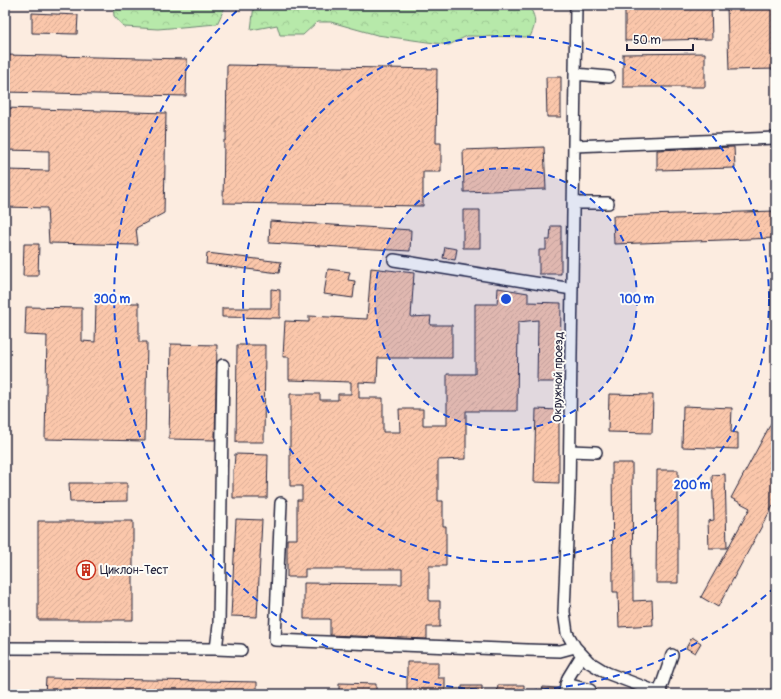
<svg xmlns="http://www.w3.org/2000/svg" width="781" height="699" viewBox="0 0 781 699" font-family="Pangolin,sans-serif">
	<defs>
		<pattern id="forest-crowns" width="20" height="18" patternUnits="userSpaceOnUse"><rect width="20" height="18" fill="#b7e9aa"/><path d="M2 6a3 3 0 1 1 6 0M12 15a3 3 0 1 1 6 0" fill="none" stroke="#9dc893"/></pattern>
		<pattern id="building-hatch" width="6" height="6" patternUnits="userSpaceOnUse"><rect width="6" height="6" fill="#fbc7ab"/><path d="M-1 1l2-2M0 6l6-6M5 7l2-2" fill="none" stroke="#d7ab94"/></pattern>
	</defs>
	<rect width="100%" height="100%" fill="#fcece0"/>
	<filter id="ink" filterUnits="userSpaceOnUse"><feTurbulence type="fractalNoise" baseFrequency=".025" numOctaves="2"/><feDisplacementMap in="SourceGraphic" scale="8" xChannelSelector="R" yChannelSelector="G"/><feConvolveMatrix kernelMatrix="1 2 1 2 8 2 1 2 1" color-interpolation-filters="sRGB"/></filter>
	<g filter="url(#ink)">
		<path fill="url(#forest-crowns)" stroke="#6c8672" d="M113,5H226L217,24L158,29L124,27L114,16Z
			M254,5H528C537,18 536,24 530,37L467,36L449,45L377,35L331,22H317L303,35H280L277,25L251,30Z"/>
		<path fill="url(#building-hatch)" stroke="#22223b" d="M625,5H711L712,39L625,41Z
			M776,6V69L729,70L727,7Z
			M32,13L78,15L77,34L32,33Z
			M705,53V87H623V54Z
			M5,55L187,59L186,96L5,92Z
			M227,65L437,69L436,143H441V172H423V206L223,203L224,140H226Z
			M546,77H561V117H547Z
			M5,108L166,113L164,213L136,228L138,245L49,243L47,208L5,207V170L49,171V151L5,150Z
			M544,147L546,189L464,192L463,150Z
			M734,147L735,168L657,170V150Z
			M463,210H480V248H463Z
			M776,211V238L614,244L613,216Z
			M270,221L411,230L410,251L269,243Z
			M551,226H561V274H539V250H546V240H550Z
			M24,244H39L38,276H23Z
			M445,247L457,249L455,260L443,258Z
			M207,253L281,262L279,273L206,264Z
			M371,268L414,273L411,317L431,316L430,325H452V358H378L377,383L359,382V398H383V432H400L399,409H423V425H447V374H475V304H497L498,288L528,293V302L561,303L560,382H537L538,320L518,322L517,411H466V459L438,460V501H443V526H446V566H429V601H440V627H427V639L330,635V619H304V583L402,584V569H305V577H287V539H297V500H302V486H290V394H320V400H338V394H351V382L289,380V357H283L285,321L309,322V316L367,319Z
			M328,269L350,272L348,280L355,281L353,298L324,294Z
			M271,289L280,290V318L222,317V308H271Z
			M96,303H139V342H147L145,441L45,439L47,336L25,335L26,307L82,308V341L95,342Z
			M171,344L217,345L215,440L169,439Z
			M237,345H265L264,442H236Z
			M609,394L653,395L652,433L608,432Z
			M683,406L732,408L731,432L738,433V449L682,447Z
			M536,409L559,410V483L534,482Z
			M776,414V500L718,607L701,597L750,508L731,498Z
			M235,454L268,455L267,498H233V469H234Z
			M612,463H632L633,601L652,600L653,625L619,627L618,592H613Z
			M657,470H678V583H656Z
			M725,474L727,548H709L708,521L714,520L712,475Z
			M69,483H127V501L70,502Z
			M236,519L262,520L257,617L231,616Z
			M38,521H133V620H38Z
			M692,637L701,643L695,653L686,648Z
			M407,662H438V678H445V693H407Z
			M46,678L257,682V694H45Z
			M339,683L376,684V694H339Z
			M498,685H524V694H497Z
			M462,686H482V694H462Z
			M543,687L558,688L557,694H542Z"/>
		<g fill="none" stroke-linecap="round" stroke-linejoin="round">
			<g stroke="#22223b" stroke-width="14">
				<path id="minor" d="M576,5L569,492L564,612L567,633L575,647L589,662L607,673L662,694
					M575,74L609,77
					M574,146L776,138
					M573,203H608
					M394,260L572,289
					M570,451L596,452
					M281,503L275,640L527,650L560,651L575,647
					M5,648L216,649L219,625L223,365
					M216,649L241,650
					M566,684L590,690
					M659,693L672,655
					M564,694L568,678L582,655"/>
			</g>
			<use href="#minor" stroke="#fdfcf7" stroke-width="11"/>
		</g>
	</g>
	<circle cx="506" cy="299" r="131" fill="#1d4ed8" fill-opacity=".12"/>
	<g fill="none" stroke="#1d4ed8" stroke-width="2" stroke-dasharray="7 5">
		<circle cx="506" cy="299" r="131"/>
		<circle cx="506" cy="299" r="263"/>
		<path d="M775 587A394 394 0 1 1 242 6"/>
	</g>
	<defs>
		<g id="building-ring" transform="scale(1)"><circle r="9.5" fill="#fdfcf7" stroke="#c8321e" stroke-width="1.5"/><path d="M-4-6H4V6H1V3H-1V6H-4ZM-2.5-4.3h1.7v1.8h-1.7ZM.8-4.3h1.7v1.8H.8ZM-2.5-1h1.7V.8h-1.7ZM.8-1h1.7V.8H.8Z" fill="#c8321e"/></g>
	</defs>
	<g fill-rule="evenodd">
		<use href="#building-ring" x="86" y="570"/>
	</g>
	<g text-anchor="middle" stroke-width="4" stroke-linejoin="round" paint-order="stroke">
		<g font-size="12" fill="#22223b" stroke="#fdfcf7">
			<text transform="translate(558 377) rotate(-89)" y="4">Окружной проезд</text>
		</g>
		<g font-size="12" fill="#22223b" stroke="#fdfcf7" text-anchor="start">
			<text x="100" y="574">Циклон-Тест</text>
		</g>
	</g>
	<circle cx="506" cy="299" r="6" fill="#1d4ed8" stroke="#fdfcf7" stroke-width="2"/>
	<g font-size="12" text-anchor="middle" font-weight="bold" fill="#1d4ed8" stroke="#fdfcf7" stroke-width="4" stroke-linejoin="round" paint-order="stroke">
		<text x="637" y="303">100 m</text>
		<text x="112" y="303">300 m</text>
		<text x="692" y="489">200 m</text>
	</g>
	<rect width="781" height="699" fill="none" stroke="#fdfcf7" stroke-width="20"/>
	<rect x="10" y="10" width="761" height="679" fill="none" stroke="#22223b" stroke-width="1.5" filter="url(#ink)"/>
	<path d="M627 44v6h66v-6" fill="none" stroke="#22223b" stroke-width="2"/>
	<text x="633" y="44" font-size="12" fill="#22223b" stroke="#fdfcf7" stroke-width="3" paint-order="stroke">50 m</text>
</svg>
